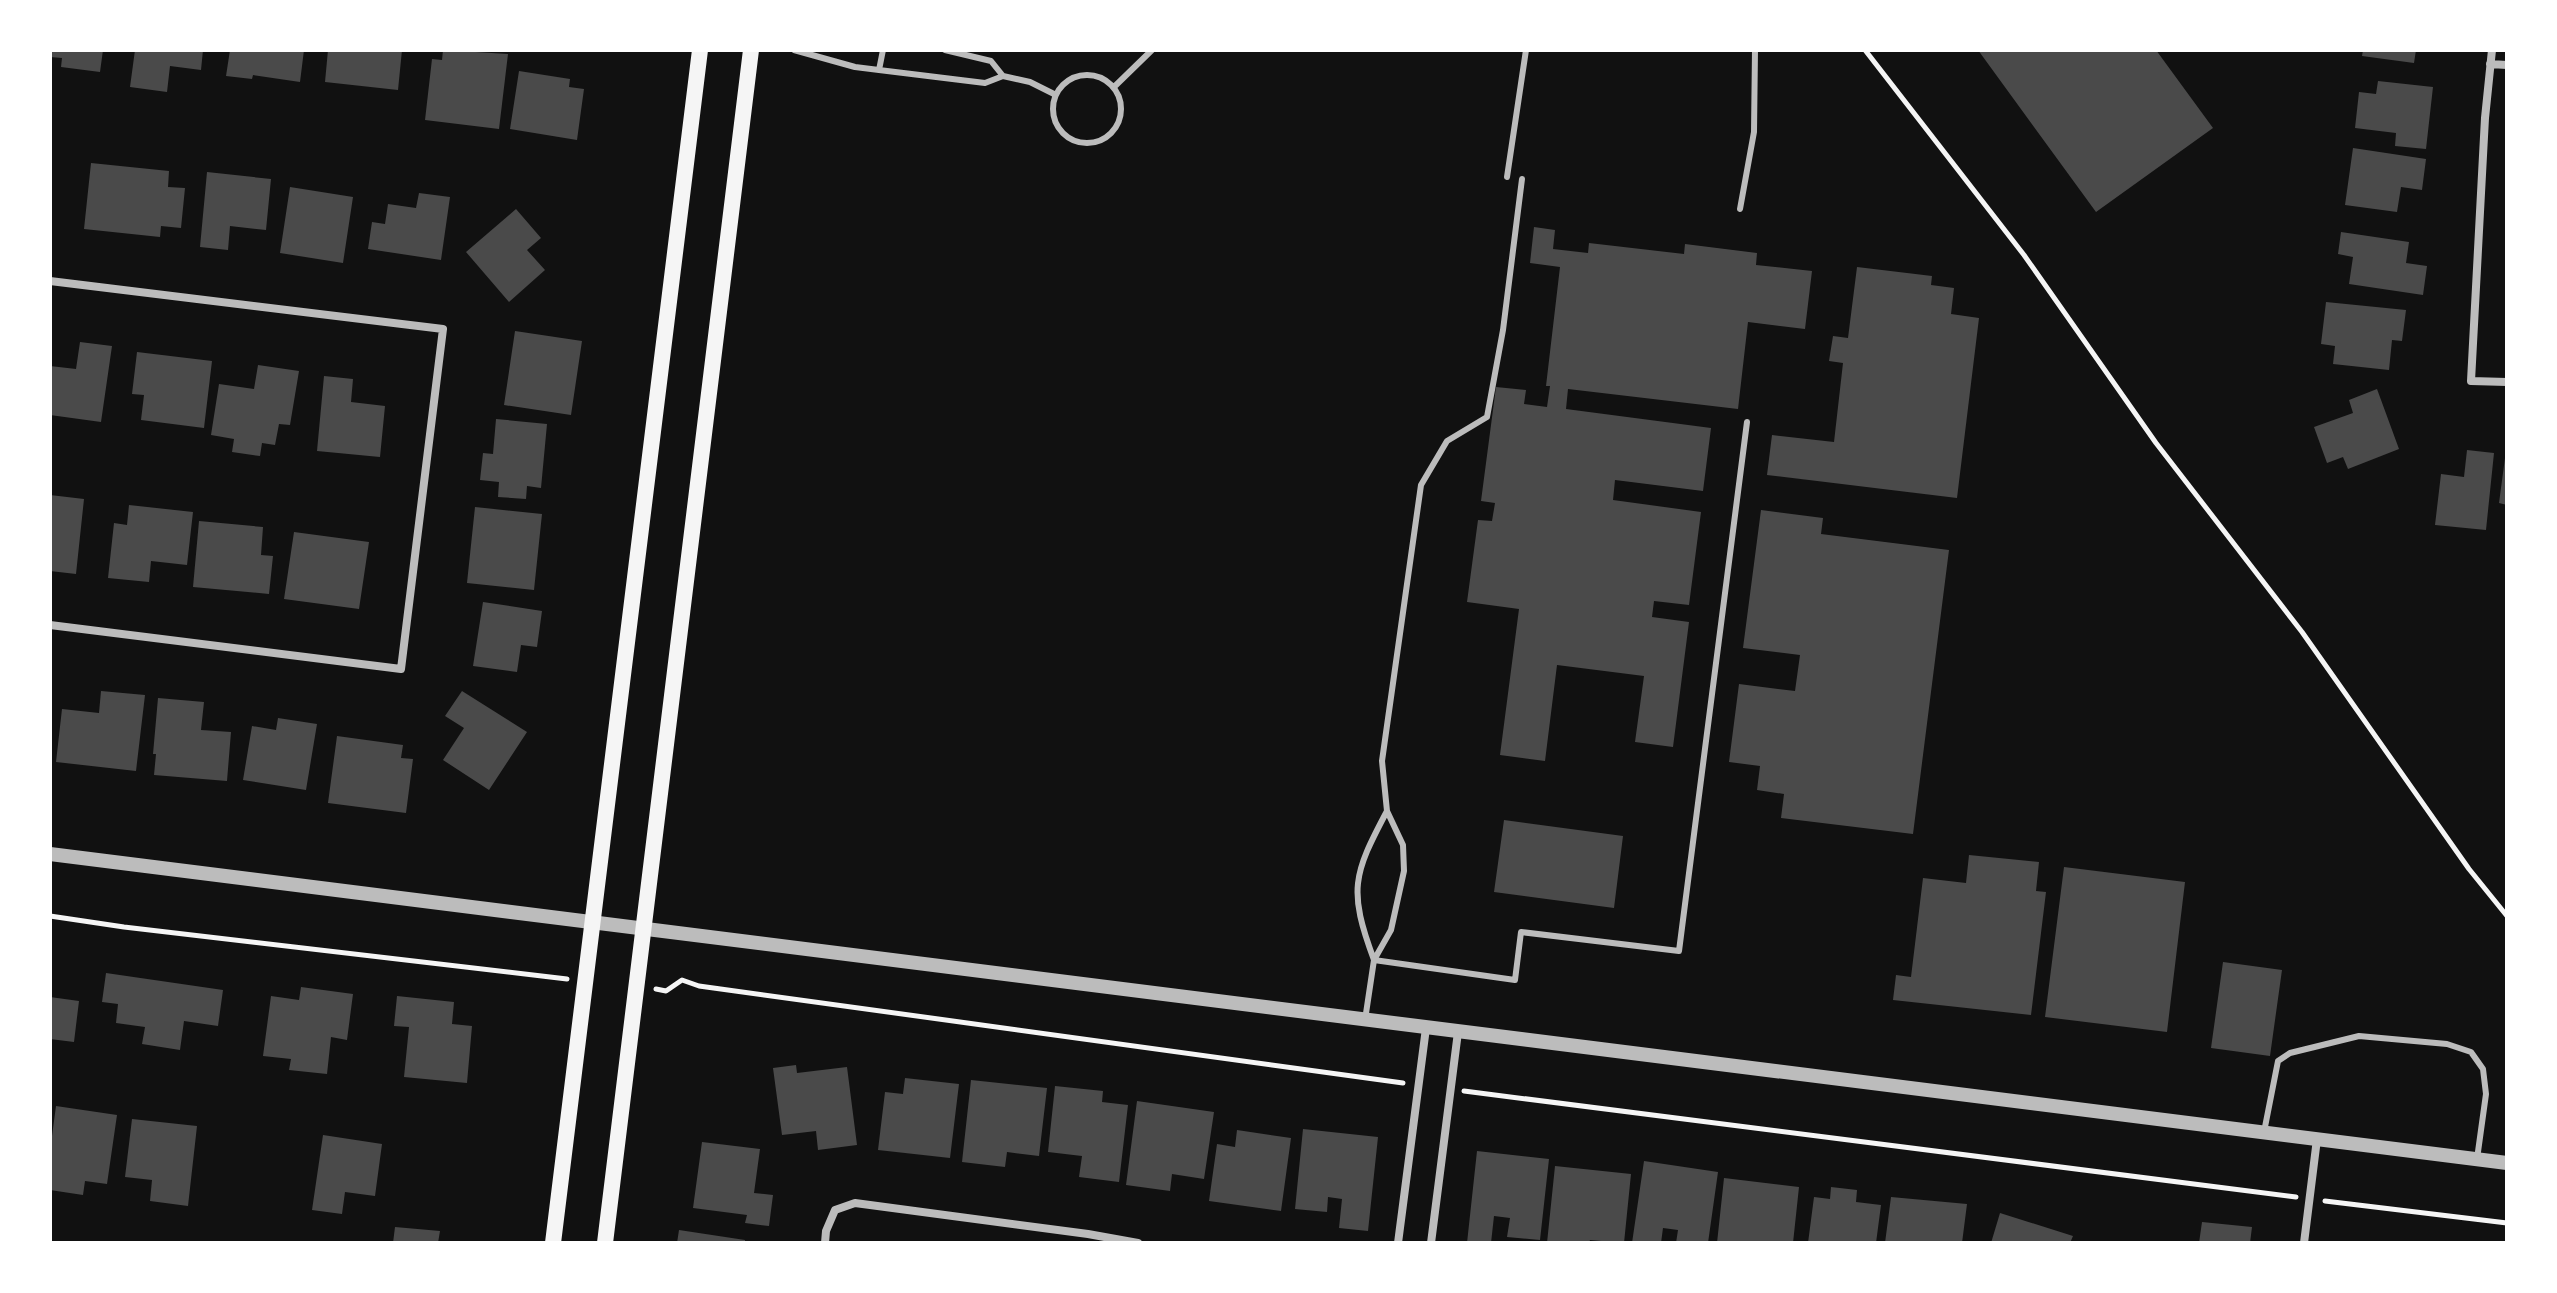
<svg xmlns="http://www.w3.org/2000/svg" width="2557" height="1293" viewBox="0 0 2557 1293" font-family="Literata,serif">
	<rect width="100%" height="100%" fill="#111"/>
	<path fill="#4a4a4a" d="M50,50H103L100,72L61,67L62,58L50,57Z
		M135,50H203L201,70L170,66L167,92L130,87Z
		M230,50H304L300,82L253,75L252,79L226,76Z
		M328,50H402L398,90L325,82Z
		M443,50L508,54L499,129L425,120L432,59L442,60Z
		M1978,50H2156L2213,128L2096,212Z
		M2363,50H2416L2414,63L2362,56Z
		M519,71L570,79L569,87L584,89L577,140L510,129Z
		M2378,81L2433,87L2426,149L2395,146L2396,133L2355,128L2359,92L2376,94Z
		M2353,148L2426,159L2422,190L2401,187L2397,212L2345,205Z
		M91,163L169,171L168,187L185,188L181,228L161,226L160,237L84,229Z
		M207,172L271,179L266,230L230,226L228,250L200,247Z
		M290,187L353,197L343,263L280,253Z
		M419,193L450,197L441,260L368,249L372,222L385,224L388,204L416,208Z
		M516,209L541,238L527,250L545,270L509,302L466,252Z
		M1534,227L1555,230L1553,249L1588,253L1589,243L1684,254L1685,244L1757,253L1756,265L1812,271L1805,329L1748,322L1738,409L1568,389L1566,409L1711,428L1703,491L1615,480L1613,500L1701,512L1689,605L1654,601L1652,617L1689,622L1673,747L1635,742L1644,676L1557,665L1545,761L1500,755L1519,609L1467,602L1478,520L1492,521L1495,503L1481,501L1496,387L1526,390L1524,404L1547,407L1550,386H1546L1560,267L1530,263Z
		M2341,232L2409,242L2406,263L2427,266L2423,295L2349,284L2353,257L2338,254Z
		M1857,267L1932,276L1931,285L1954,288L1951,314L1979,318L1957,498L1767,475L1772,435L1834,442L1843,363L1829,361L1833,336L1848,338Z
		M2326,302L2406,310L2402,341L2392,340L2389,370L2333,364L2335,346L2321,344Z
		M515,331L582,341L571,415L504,405Z
		M80,342L112,346L101,422L50,415V366L76,369Z
		M137,352L212,361L204,428L141,420L144,395L132,394Z
		M258,365L299,371L290,425L279,424L275,445L262,443L260,456L232,452L234,439L211,435L219,384L254,389Z
		M324,376L353,379L351,402L385,406L380,457L317,451Z
		M2377,389L2399,449L2348,469L2343,457L2327,463L2314,427L2353,413L2349,400Z
		M496,419L547,424L541,488L527,486L526,499L498,497L499,482L480,480L483,453L493,454Z
		M2467,450L2494,453L2486,530L2435,525L2441,474L2464,477Z
		M2505,458H2507V505L2499,503Z
		M50,495L84,499L76,574L50,571Z
		M129,505L193,512L187,565L151,561L149,582L108,578L114,523L127,525Z
		M475,507L542,514L534,590L467,583Z
		M1761,510L1823,518L1821,534L1949,550L1913,834L1781,818L1784,794L1757,790L1760,766L1729,762L1739,684L1795,691L1800,655L1743,648Z
		M199,521L263,527L261,555L273,556L269,594L193,587Z
		M294,532L369,542L359,609L284,599Z
		M483,602L542,611L537,647L521,645L517,672L473,666Z
		M101,691L145,695L136,771L56,762L62,709L99,713Z
		M462,691L527,732L489,790L443,760L464,728L445,716Z
		M158,698L204,702L201,730L231,732L227,781L154,775L156,754H153Z
		M278,718L317,724L306,790L243,780L252,726L276,730Z
		M337,736L403,745L401,758L413,759L406,813L328,803Z
		M1504,820L1623,836L1614,908L1494,892Z
		M1969,855L2039,862L2036,891L2046,892L2031,1015L1893,1000L1896,975L1911,977L1923,878L1966,883Z
		M2064,867L2185,882L2167,1032L2045,1017Z
		M2223,962L2282,970L2270,1056L2211,1048Z
		M106,973L223,990L218,1026L184,1021L180,1050L142,1044L145,1027L116,1023L118,1004L102,1002Z
		M301,987L353,994L347,1040L331,1037L327,1074L289,1070L291,1059L263,1056L271,996L299,1000Z
		M397,996L454,1002L452,1024L472,1026L467,1083L404,1077L409,1027L394,1026Z
		M50,997L79,1001L74,1042L50,1039Z
		M796,1065L797,1073L847,1067L857,1145L818,1150L816,1131L782,1135L773,1068Z
		M905,1078L959,1084L950,1158L878,1150L885,1092L903,1094Z
		M971,1080L1047,1088L1039,1156L1007,1152L1005,1167L962,1162Z
		M1055,1086L1103,1091L1102,1102L1128,1105L1119,1182L1079,1177L1082,1156L1048,1152Z
		M1137,1101L1214,1112L1204,1179L1172,1174L1170,1191L1126,1185Z
		M56,1106L117,1115L107,1184L85,1181L83,1195L50,1190V1151Z
		M132,1119L197,1126L188,1206L150,1201L152,1180L125,1177Z
		M1303,1129L1378,1137L1368,1231L1339,1228L1342,1199L1328,1197L1327,1212L1295,1209Z
		M1237,1130L1291,1138L1281,1211L1209,1201L1217,1144L1235,1147Z
		M323,1135L382,1144L375,1196L345,1192L342,1214L312,1210Z
		M702,1142L760,1149L754,1193L773,1195L769,1226L745,1223L747,1215L693,1208Z
		M1477,1151L1549,1159L1540,1240L1507,1237L1510,1218L1494,1216L1491,1243H1467Z
		M1644,1161L1718,1172L1708,1243H1676L1678,1230L1663,1228L1661,1243H1632Z
		M1555,1166L1631,1174L1624,1243L1590,1240L1589,1243H1547Z
		M1724,1178L1799,1187L1793,1243H1717Z
		M1831,1187L1857,1190L1856,1202L1881,1205L1876,1243H1808L1814,1197L1830,1199Z
		M1891,1197L1967,1204L1962,1243H1885Z
		M2000,1213L2073,1236L2070,1243H1991Z
		M2202,1222L2252,1227L2250,1243H2199Z
		M395,1227L440,1231L438,1243H393Z
		M679,1230L745,1240V1243H677Z"/>
	<g fill="none" stroke-linecap="round" stroke-linejoin="round">
		<path stroke="#f5f5f5" stroke-width="5" d="M1865,50L2024,255L2156,443L2302,632L2469,869L2507,916
			M50,916L124,927L567,979
			M656,989L666,991L682,980L699,986L1403,1083
			M1464,1091L2296,1197
			M2325,1201L2507,1223"/>
		<path stroke="#bcbcbc" stroke-width="6" d="M794,50L855,67L879,70L985,83L1003,76L991,61L945,50
			M879,70L883,50
			M1053 109a34 34 0 1 1 68 0a34 34 0 1 1-68 0Z
			M1003,76L1030,82L1056,95
			M1114,87L1152,50
			M1507,177L1526,50
			M1740,209L1754,132L1755,50
			M1387,811C1353,875 1348,890 1374,960L1391,930L1404,871L1403,845L1387,811L1382,761L1421,485L1447,441L1487,417L1503,330L1522,179
			M1365,1020L1374,960L1515,980L1521,932L1679,951L1747,422
			M2264,1132L2278,1061L2290,1053L2359,1036L2447,1044L2471,1052L2483,1069L2486,1094L2477,1159"/>
		<path stroke="#bcbcbc" stroke-width="8" d="M2492,50L2485,118L2471,381L2507,382
			M2490,64L2507,65
			M50,281L443,329L401,669L50,625
			M825,1243L826,1231L835,1210L855,1203L1088,1234L1138,1243
			M1398,1243L1426,1028
			M1431,1243L1458,1032
			M2304,1243L2317,1139"/>
		<path stroke="#bcbcbc" stroke-width="14" d="M50,854L2507,1163"/>
		<path stroke="#f5f5f5" stroke-width="16" d="M553,1243L700,50
			M605,1243L751,50"/>
	</g>
	<rect width="2557" height="1293" fill="none" stroke="#ffffff" stroke-width="104"/>
</svg>
